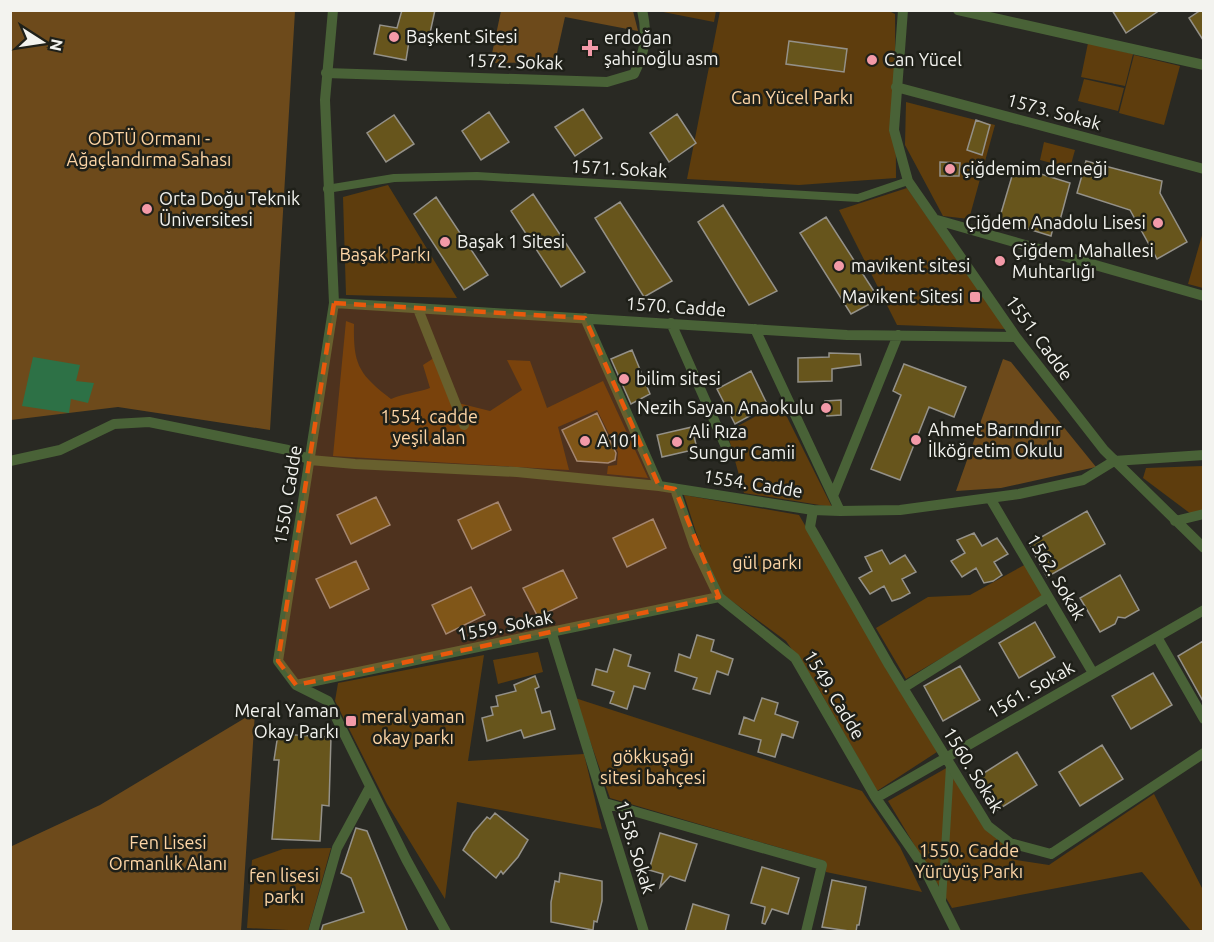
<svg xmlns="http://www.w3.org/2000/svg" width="1214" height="942" viewBox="0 0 1214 942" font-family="Ubuntu,sans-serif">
	<rect width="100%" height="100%" fill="#292923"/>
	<path fill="#5e3d0d" d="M887,10L895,14L896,178L799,185L687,179L720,11Z
		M658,11H716L714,22Z
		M1088,43L1133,54L1125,86L1081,77Z
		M1134,55L1180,66L1164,125L1119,113Z
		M1084,79L1124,88L1118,111L1078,101Z
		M906,102L995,125L969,219L943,216L905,145Z
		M1044,142L1075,150L1070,168L1040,160Z
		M388,185L457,298L346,295L343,197Z
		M907,188L1006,329L897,325L839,210Z
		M1203,232L1204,288H1203L1188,284Z
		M346,321L354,324C353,365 359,374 391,399C405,393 416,393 430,388L423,365L437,356L454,402L490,411L522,390L507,360L530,361L547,408L603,381L648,478L607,474L608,466L617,465L618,452L597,410L558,427L569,470L333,456Z
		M780,403L832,507L744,493L727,432Z
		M1203,466V514H1191L1143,478L1146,468Z
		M684,495L799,515L937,752L877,791L817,686L786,641L714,588Z
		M1028,563L1047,596L906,679L876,628L928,597L970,595Z
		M538,652L543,672L498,684L493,660Z
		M484,655L468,761L584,754L602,829L457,802L445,899L387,804L335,701L338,683Z
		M575,698L862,791L900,847L922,892L826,872L825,861L610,798Z
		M950,766L1016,860L1049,865L1154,794L1203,890V931H1191L1142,872L952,908L888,801Z
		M331,848L308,931L247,928L252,860L283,849Z"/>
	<path fill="#6d4a1b" d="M10,11H295L270,430L118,407L11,420Z
		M501,11H633L638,31L565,17L555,62L490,63Z
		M1003,359L1011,362L1096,467L1001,488L956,491Z
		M255,712L241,931H11L12,846L100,805Z"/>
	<path fill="#2d7146" d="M33,357L80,365L76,381L94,383L88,403L71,399L69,413L22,406Z"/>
	<path fill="#67551c" stroke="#949189" stroke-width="1.5" d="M402,10H435L429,38L410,35L406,60L374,54L380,25L397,28Z
		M1112,10H1160L1126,33Z
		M1201,10H1203V40L1189,18Z
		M789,41L847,49L844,72L786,64Z
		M583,109L602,138L575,156L555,127Z
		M489,112L509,142L481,160L462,131Z
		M677,114L696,143L669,162L650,133Z
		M394,115L414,144L386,162L367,133Z
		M976,120L990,125L982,155L967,150Z
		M1086,161L1162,181L1160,193L1187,242L1157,259L1130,210L1077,193Z
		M940,162L960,163L959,176H940Z
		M1015,166L1070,183L1059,224H1054L1051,236L999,220Z
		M533,194L585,272L561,287L511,211Z
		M436,197L488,275L464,290L414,214Z
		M620,202L672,281L644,297L595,218Z
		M723,205L777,291L749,305L698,222Z
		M826,217L879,299L851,314L800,233Z
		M632,350L650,394L631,404L611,359Z
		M829,353L860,354L861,365L832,369V381L798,382V358L829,357Z
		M904,364L966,387L954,417L929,407L900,480L871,469L901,395L893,391Z
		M751,371L768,406L735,424L717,389Z
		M841,400V415L827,416L825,401Z
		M597,413L616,453L615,460L608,463L577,461L562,430Z
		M692,427L697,449L662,457L657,435Z
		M376,497L390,525L351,544L337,515Z
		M498,502L511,530L472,549L458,520Z
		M1087,511L1105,544L1047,577L1029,544Z
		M653,519L666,548L627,567L613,538Z
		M974,533L982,546L997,538L1008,554L994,562L1002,575L993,581L984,583L976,568L962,577L951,561L965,553L957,540Z
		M882,550L890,564L905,555L916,572L902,579L910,593L901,598L892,601L884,586L870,594L859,578L872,571L865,557Z
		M356,561L369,589L330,608L316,579Z
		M563,570L577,598L538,617L523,588Z
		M1120,575L1139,610L1125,618L1118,617L1115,624L1100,632L1080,598Z
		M471,587L485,615L446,634L432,605Z
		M1035,622L1055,657L1019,678L999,643Z
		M697,635L714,640L711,651L733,659L728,675L717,671L710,694L693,689L697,678L675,671L679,654L690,658Z
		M1203,641V701L1178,656Z
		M614,649L631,655L628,666L650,673L645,689L634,686L627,709L610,703L614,692L592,685L596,669L607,672Z
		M960,666L980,700L943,721L924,686Z
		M1153,673L1172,705L1131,729L1112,696Z
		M535,676L539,687L535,689L542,713L550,711L555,729L524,738L521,730L487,741L482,718L493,715L491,707L498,706L496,696L516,691L514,685Z
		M762,698L778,703L775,714L798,722L793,738L782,734L775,757L758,752L761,740L739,734L744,717L754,721Z
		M278,734L331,737L329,806L322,805L320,841L272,839L279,760H274Z
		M1102,745L1123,779L1080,806L1059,772Z
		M1017,752L1037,785L996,811L976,778Z
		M495,813L528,840L518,857L503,874L501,871L496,878L463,850L473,833L487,817L490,819Z
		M356,828L367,831L408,932H321L323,925L364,912L351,878L341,873Z
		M660,833L697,844L685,881L670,876L660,887L663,874L649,870Z
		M762,867L799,878L788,914L772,909L765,924L762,923L765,907L751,903Z
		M560,873L602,881V901L597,922L594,921L593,930L551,922V902L555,881L559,882Z
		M832,880L866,887L859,925H857L856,932L822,927Z
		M693,904L729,915L725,932H685Z"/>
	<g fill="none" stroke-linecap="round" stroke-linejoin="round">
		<path stroke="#496237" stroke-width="8" d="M327,189L394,178L477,176L858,198L908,181
			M942,901L950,766"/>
		<path stroke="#496237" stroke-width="10" d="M333,10L325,100L334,303L278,661L296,685L328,701L406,859L446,932
			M903,10L894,130L908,181L1016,337L1104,450L1204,548
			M958,10L1204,65
			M326,73L607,82L634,74C645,52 648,35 642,10
			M896,87L1204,169
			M937,220L1204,296
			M334,303L847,335L1016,337
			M418,309L464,425
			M585,318L659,486
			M671,323L726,447
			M755,329L840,511
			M10,461L60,450L114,424L149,422L288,450L310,460L355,464L517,472L659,486L813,510L840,511L900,510L1019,494L1083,480L1114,461L1204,455
			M675,489L694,545L719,597L795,658L876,798L923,866L956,932
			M833,496L898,335
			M990,498L1093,673
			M813,510L810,527L889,665L988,826L1010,843L1051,854L1204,753
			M1175,521L1204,514
			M552,634L644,932
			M1157,637L1204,719
			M296,685L719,597
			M903,688L1048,597
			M876,798L1204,610
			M605,803L822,865L806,932
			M313,932L337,848L370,787"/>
	</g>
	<path fill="#e8590c" fill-opacity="0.2" stroke="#e8590c" stroke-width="4.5" stroke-dasharray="12 8" stroke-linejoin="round" d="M334,303L585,318L659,486L675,489L719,597L296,685L278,661Z"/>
	<g fill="#f39aa8" stroke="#1f2019" stroke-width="2">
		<circle cx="394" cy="37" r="6"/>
		<path d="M587 39h6v6h6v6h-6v6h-6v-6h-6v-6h6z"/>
		<circle cx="872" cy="60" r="6"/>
		<circle cx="950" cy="169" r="6"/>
		<circle cx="147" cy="209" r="6"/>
		<circle cx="1158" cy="223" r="6"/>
		<circle cx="445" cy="242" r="6"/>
		<circle cx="1000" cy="261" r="6"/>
		<circle cx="839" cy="266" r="6"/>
		<rect x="969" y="291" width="12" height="12" rx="3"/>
		<circle cx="624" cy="379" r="6"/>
		<circle cx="826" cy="408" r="6"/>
		<circle cx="916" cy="440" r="6"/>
		<circle cx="585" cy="441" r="6"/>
		<circle cx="677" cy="442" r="6"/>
		<rect x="345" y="715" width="12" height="12" rx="3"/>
	</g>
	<g text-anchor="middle" stroke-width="5" stroke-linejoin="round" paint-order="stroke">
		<g font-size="18" fill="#f3f3ef" stroke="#1f2019" text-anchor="start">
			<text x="406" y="43">Başkent Sitesi</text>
			<text x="604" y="44">erdoğan<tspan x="604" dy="21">şahinoğlu asm</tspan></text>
			<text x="884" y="66">Can Yücel</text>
			<text x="962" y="175">çiğdemim derneği</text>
			<text x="159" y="205">Orta Doğu Teknik<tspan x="159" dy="21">Üniversitesi</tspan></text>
			<text x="1146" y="229" text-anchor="end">Çiğdem Anadolu Lisesi</text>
			<text x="457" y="248">Başak 1 Sitesi</text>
			<text x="1012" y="257">Çiğdem Mahallesi<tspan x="1012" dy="21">Muhtarlığı</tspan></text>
			<text x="851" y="272">mavikent sitesi</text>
			<text x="963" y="303" text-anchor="end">Mavikent Sitesi</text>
			<text x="636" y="385">bilim sitesi</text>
			<text x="814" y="414" text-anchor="end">Nezih Sayan Anaokulu</text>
			<text x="928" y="436">Ahmet Barındırır<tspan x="928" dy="21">İlköğretim Okulu</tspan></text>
			<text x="689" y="438">Ali Rıza<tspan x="689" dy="21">Sungur Camii</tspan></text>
			<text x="597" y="447">A101</text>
			<text x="339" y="717" text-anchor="end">Meral Yaman<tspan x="339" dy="21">Okay Parkı</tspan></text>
		</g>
		<g font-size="18" fill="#f3f3ef" stroke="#1f2019">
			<text transform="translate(515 62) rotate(2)" y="6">1572. Sokak</text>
			<text transform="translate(1054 112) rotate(15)" y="6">1573. Sokak</text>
			<text transform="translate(619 169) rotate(3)" y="6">1571. Sokak</text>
			<text transform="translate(676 307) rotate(4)" y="6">1570. Cadde</text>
			<text transform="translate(1039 338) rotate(54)" y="6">1551. Cadde</text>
			<text transform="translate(753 484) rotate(9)" y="6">1554. Cadde</text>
			<text transform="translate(288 495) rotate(-81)" y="6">1550. Cadde</text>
			<text transform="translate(1056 577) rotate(59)" y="6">1562. Sokak</text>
			<text transform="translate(505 626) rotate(-11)" y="6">1559. Sokak</text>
			<text transform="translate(1031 690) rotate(-30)" y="6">1561. Sokak</text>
			<text transform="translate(834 695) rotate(59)" y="6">1549. Cadde</text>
			<text transform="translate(973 770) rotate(58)" y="6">1560. Sokak</text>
			<text transform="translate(635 847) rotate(73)" y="6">1558. Sokak</text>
		</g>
		<g font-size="18" fill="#fed6a6" stroke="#1f2019">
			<text x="792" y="104">Can Yücel Parkı</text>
			<text x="149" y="145">ODTÜ Ormanı -<tspan x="149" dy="21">Ağaçlandırma Sahası</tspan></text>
			<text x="385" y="261">Başak Parkı</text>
			<text x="429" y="423">1554. cadde<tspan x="429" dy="21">yeşil alan</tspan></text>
			<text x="767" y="569">gül parkı</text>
			<text x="413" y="723">meral yaman<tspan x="413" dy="21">okay parkı</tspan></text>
			<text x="653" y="763">gökkuşağı<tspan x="653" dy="21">sitesi bahçesi</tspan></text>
			<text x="168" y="849">Fen Lisesi<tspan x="168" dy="21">Ormanlık Alanı</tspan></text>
			<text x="969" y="857">1550. Cadde<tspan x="969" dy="21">Yürüyüş Parkı</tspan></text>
			<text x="284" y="882">fen lisesi<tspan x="284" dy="21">parkı</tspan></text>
		</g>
	</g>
	<rect width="1214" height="942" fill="none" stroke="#f3f3ef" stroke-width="24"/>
	<g transform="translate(42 42) rotate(102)" stroke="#1f2019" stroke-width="4.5" paint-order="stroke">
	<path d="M0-4.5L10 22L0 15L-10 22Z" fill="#f3f3ef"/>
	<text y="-9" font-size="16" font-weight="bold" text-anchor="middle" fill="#f3f3ef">N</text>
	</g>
</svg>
